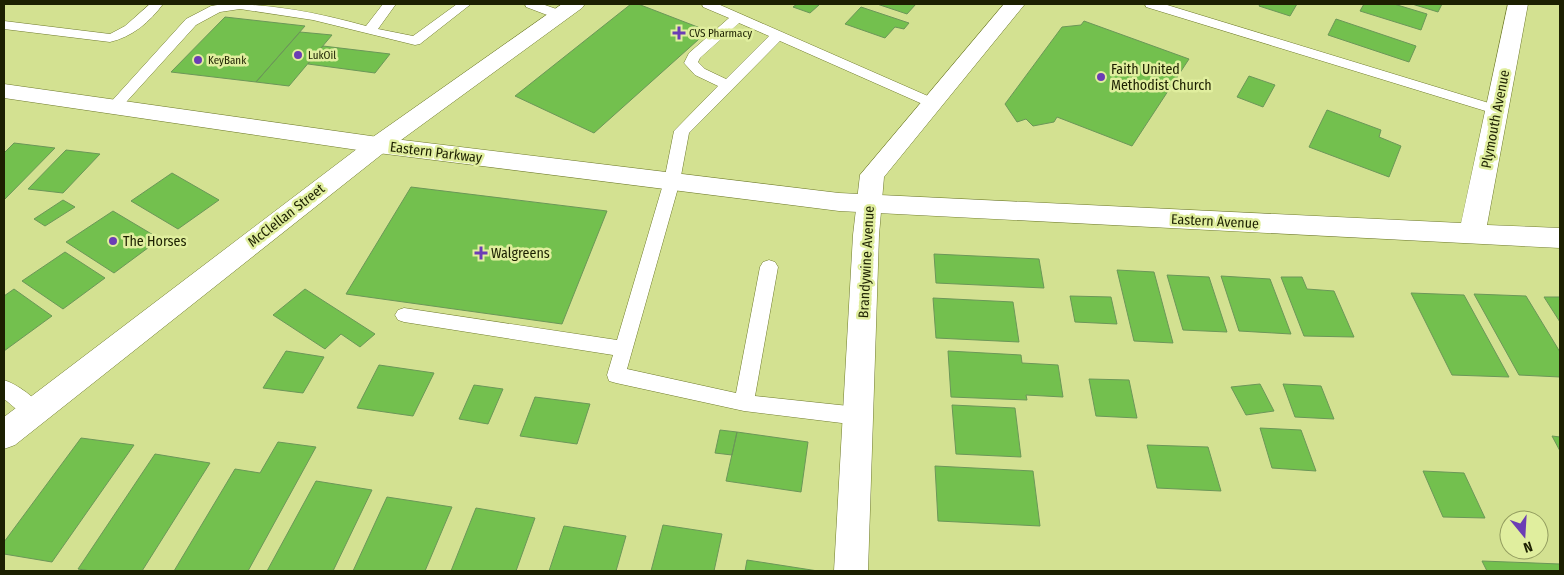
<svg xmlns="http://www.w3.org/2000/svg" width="1564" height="575" viewBox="0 0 1564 575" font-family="'Fira Sans Condensed',sans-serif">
	<rect width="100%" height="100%" fill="#d3e191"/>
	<path fill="#73c04e" stroke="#6b9758" d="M631,4H638L708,31L594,133L515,96Z
		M797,4H816L819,5L810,13L793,7Z
		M877,4H916L907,14Z
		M1260,4H1297L1290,16L1259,6Z
		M1364,4H1394L1427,14L1421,30L1360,11Z
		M1412,4H1442L1438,12Z
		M861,7L909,23L904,29L895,27L885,38L845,24Z
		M225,17L305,26L256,82L171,72Z
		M1336,19L1416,46L1409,62L1328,35Z
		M1084,21L1189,59L1132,146L1057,117L1054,122L1033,126L1026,119L1017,122L1005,104L1062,27L1081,25Z
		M300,32L332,35L289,86L256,82Z
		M323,46L390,54L375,73L308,64Z
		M1249,76L1275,85L1263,107L1237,97Z
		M1327,110L1381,130L1379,137L1401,146L1389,177L1309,147Z
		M14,143L55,148L4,200V153Z
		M66,150L100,154L63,193L28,189Z
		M172,173L219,200L178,229L131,201Z
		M411,187L607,211L562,324L346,294Z
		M63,200L75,207L45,226L34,219Z
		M113,211L160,239L114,273L66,242Z
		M65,252L105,278L63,309L22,281Z
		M934,254L1039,259L1044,288L936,283Z
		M1117,270L1154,272L1173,343L1134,341Z
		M1167,275L1209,277L1227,332L1183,330Z
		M1221,276L1270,279L1291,334L1239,331Z
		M1281,277H1302L1307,289L1334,291L1354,337L1304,336Z
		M14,289L52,316L4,351V296Z
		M305,289L375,334L360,347L341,334L325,349L273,315Z
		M1411,293L1464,295L1509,377L1452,375Z
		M1474,294L1526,296L1560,352V377L1519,375Z
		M1070,296L1111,297L1117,324L1075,322Z
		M1544,297H1560V322Z
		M933,298L1013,302L1019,342L936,338Z
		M286,351L324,357L303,393L263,388Z
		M948,351L1021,355L1022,363L1058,365L1063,397L1026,395L1027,400L951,397Z
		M379,365L434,373L413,416L357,408Z
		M1089,379L1129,380L1137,418L1096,416Z
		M1260,384L1274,411L1246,415L1231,387Z
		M1283,384L1321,386L1334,419L1295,417Z
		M474,385L503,389L488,424L459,419Z
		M535,397L590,404L577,444L520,436Z
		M952,405L1015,408L1021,457L956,454Z
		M1260,428L1301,430L1316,471L1272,468Z
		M720,430L737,432L732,455L715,453Z
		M737,432L808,442L801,492L726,481Z
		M1552,436L1560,437V451Z
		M81,438L134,445L52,562L4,554V542Z
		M278,442L316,447L248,571H174L235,469L260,473Z
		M1147,445L1208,447L1221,491L1157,488Z
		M155,454L210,463L142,571H91L78,569Z
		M935,466L1033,471L1040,526L938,521Z
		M1423,471L1464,473L1485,518L1443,517Z
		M316,481L372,490L333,571H267Z
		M387,497L452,507L425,571H353Z
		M476,508L535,518L516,571H451Z
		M663,525L722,534L714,571H651Z
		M564,526L626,536L616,571H549Z
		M747,560L818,571H745Z
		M1482,561L1560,564V571H1487Z"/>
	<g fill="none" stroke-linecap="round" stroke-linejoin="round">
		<g stroke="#707b2d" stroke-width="1">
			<path id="lane" d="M150,4H163C150,22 132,37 110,42L4,29V21L110,34L125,26Z
				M224,4C273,4 319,13 366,26L383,4H396L378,29L413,36L457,4H471L420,44L415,45L313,20L240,9L220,12L196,25L119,110H109L107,107L109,104L186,19L211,6Z
				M525,4H542L565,12L567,15L560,19L555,18L526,7Z
				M702,4H718L937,100L939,103L937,106H927L780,41L689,133L680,181L627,369L736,393L760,267L763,262L769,260L775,262L778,267L755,396L858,407L865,410L868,416L865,422L858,425L744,411L616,383L609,381L607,375L613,355L404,322L398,320L395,315L398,310L404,308L617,340L664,181L674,131L718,86L695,75L684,63L689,53L729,18L703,7ZM739,23L769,36L726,79L705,69L698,62L700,58Z
				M1145,4H1164L1502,107L1504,110L1502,113H1492L1146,7Z
				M4,380C17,384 38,399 44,411L41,417C27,422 15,407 4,399Z"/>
		</g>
		<g stroke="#707b2d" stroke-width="1">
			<path id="street" d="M1508,4H1528L1487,225L1560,228V248L839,211L378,153L4,98V84L378,137L839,193L1461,223Z"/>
		</g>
		<g stroke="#707b2d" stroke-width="1">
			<path id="secondary" d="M562,4H585L582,8L386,151L15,445L4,449V417L370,139Z
				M1004,4H1025L884,177L879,235L868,571H834L853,235L860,175Z"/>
		</g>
		<use href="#lane" fill="#fff" fill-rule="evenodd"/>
		<use href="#street" fill="#fff" fill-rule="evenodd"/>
		<use href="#secondary" fill="#fff" fill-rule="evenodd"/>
	</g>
	<g fill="#6b3db5" stroke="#e0ee9e" stroke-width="2">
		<path d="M676.5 25.5h5v5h5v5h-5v5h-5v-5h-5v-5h5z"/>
		<circle cx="298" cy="55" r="5"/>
		<circle cx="198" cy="60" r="5"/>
		<circle cx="1101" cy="77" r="5"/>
		<circle cx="113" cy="241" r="5"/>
		<path d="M478.5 245.5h5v5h5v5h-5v5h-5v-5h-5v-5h5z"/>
	</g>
	<g text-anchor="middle" stroke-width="5" stroke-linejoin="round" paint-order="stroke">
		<g font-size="11" fill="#1c2001" stroke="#e0ee9e" text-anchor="start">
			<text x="689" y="37">CVS Pharmacy</text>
			<text x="308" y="59">LukOil</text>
			<text x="208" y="64">KeyBank</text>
		</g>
		<g font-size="14" fill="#1c2001" stroke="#e0ee9e" text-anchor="start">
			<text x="1111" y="74">Faith United<tspan x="1111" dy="16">Methodist Church</tspan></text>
			<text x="123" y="246">The Horses</text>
			<text x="491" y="258">Walgreens</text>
		</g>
		<g font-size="14" fill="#1c2001" stroke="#e0ee9e">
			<text transform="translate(1495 119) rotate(-79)" y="5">Plymouth Avenue</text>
			<text transform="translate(436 152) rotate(7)" y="5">Eastern Parkway</text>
			<text transform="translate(286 215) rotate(-38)" y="5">McClellan Street</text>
			<text transform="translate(1215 221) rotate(3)" y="5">Eastern Avenue</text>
			<text transform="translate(866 262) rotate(-87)" y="5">Brandywine Avenue</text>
		</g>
	</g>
	<rect width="1564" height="575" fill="none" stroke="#1c2001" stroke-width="10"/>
	<g transform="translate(1524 535) rotate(162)"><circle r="24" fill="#e0ee9e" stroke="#929c5f"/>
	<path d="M0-4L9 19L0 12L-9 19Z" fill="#6b3db5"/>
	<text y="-8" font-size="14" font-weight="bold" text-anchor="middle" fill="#1c2001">N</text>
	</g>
</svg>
